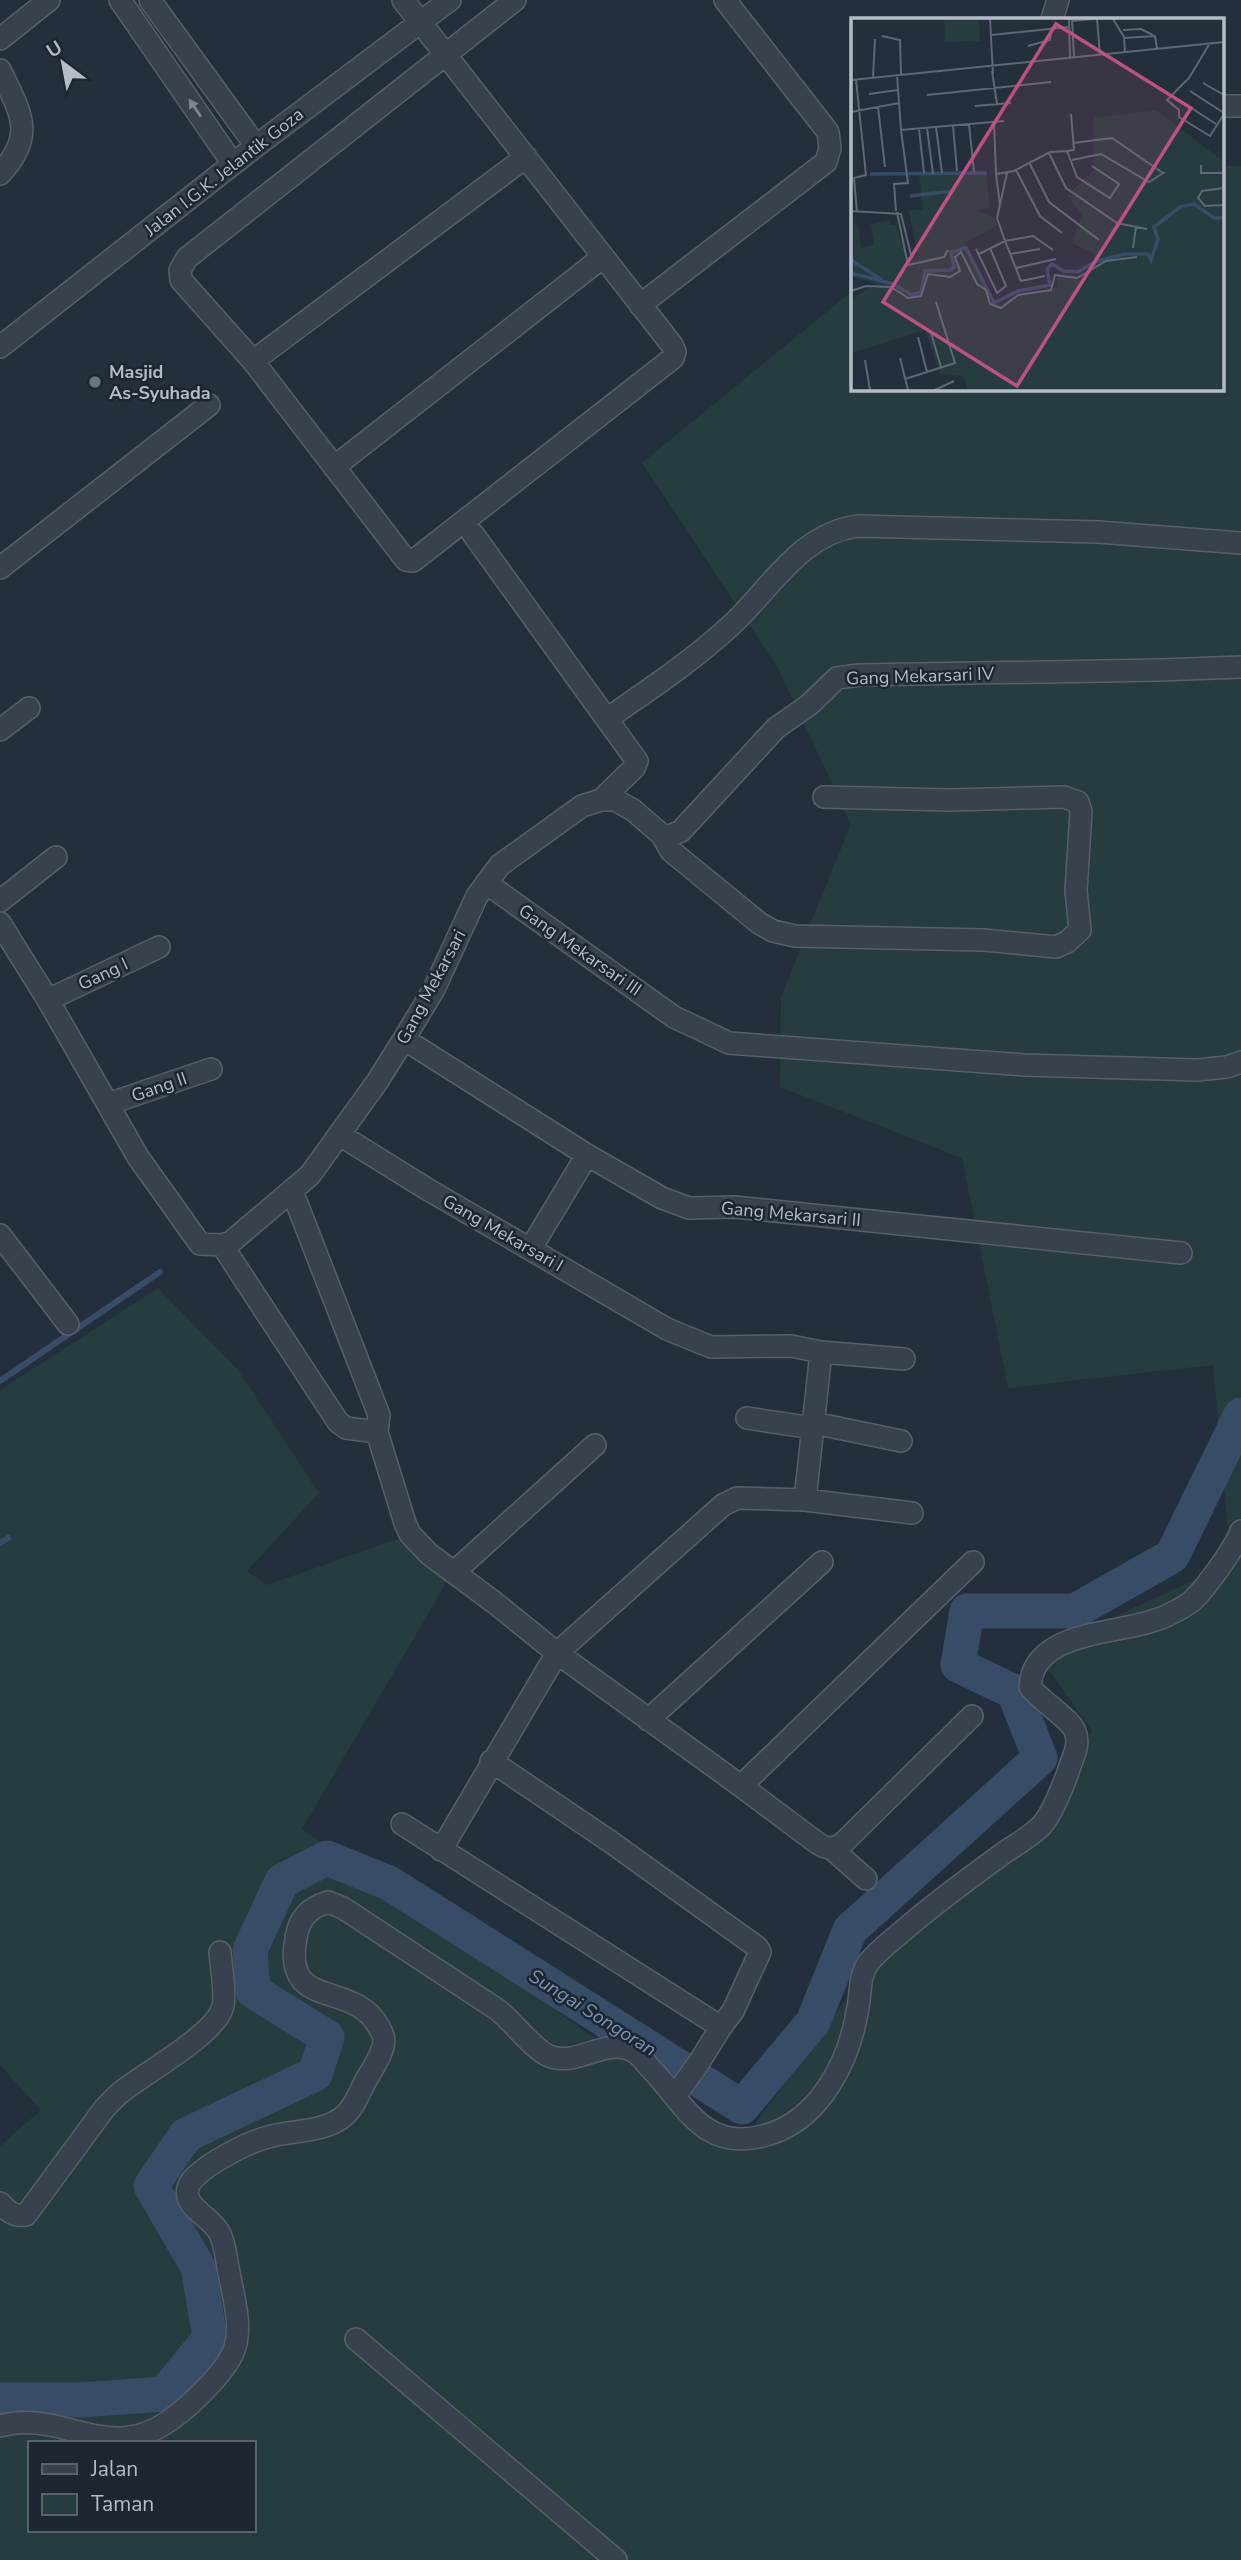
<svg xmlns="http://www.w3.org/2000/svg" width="1241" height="2560" viewBox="0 0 1241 2560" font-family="'Nunito Sans',sans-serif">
	<rect width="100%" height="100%" fill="#242f3e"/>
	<path fill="#263c3f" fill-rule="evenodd" d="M1222,166H1241V2560H0V2146L41,2110L0,2065V1390L158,1288L238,1370L319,1493L247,1571L267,1585L397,1539L449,1578L302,1829L741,2143L881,1951L1048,1815L1092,1730L1036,1653L1231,1563L1213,1365L1008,1388L962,1158L780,1087L781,997L851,824L778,668L642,463L852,291V388H1222ZM30,2443H254V2530H30Z"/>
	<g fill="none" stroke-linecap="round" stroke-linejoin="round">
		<path stroke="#394c67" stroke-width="6" d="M0,1381L160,1272
			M0,1543L8,1538"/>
		<path stroke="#394c67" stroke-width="35" d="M0,2400H80L164,2394L210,2338L198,2267L151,2186L186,2135L315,2074L327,2037L253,1991L250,1950L282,1881L327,1858L389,1883L742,2107L813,2022L850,1930L1040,1758L1014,1692L958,1665L967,1611H1075L1172,1556L1241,1415"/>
		<g stroke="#565f6c" stroke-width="24">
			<path id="minor" d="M120,0L233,164
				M150,0L256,146
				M403,0L672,345L675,352L673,358L413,561L406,560L402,555L253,361L181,280L180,270L187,258L515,0
				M1052,19L1058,0
				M0,39L49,0
				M0,70C20,112 37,134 0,174
				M1222,106H1241
				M640,305L826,162L830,148L828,132L725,0
				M0,347L256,146L450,0
				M253,361L526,157
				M334,467L603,257
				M473,534L637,761L634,768L601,800
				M0,568L209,405
				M607,719C648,690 691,662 728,628C769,592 797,535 857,526L1098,532L1241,543
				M0,730L29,708
				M665,838L681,831L776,728L809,705L837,678L859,675L1160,670L1241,667
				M486,883L674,1017L729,1043L1024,1065L1197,1070L1227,1067L1241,1062
				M0,901L56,857
				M0,923L48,1000L138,1157L200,1244L222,1245L231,1242L310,1175L377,1082L404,1039L434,989L477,896L500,865L582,806L601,800H615L633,810L662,835L671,851L759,923L773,931L795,936L984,940L1056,947L1067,942L1080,930L1076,891L1081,812L1078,802L1064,797L949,800L824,797
				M48,1000L159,947
				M404,1039L587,1155L662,1198L689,1208L735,1207L1181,1253
				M108,1104L211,1069
				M340,1135L427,1189L667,1329L711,1347L791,1346L821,1352L904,1359
				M292,1191L379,1415L377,1432L405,1523L410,1534L429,1554L495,1603L557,1653L741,1786L812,1839C823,1848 832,1852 844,1842L972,1716
				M0,1235L68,1324
				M222,1245L338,1422L346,1428L377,1432
				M531,1248L587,1155
				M747,1418L813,1428
				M814,1423L901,1441
				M805,1500L821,1352
				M454,1572L595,1445
				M648,1720L822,1562
				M741,1786L973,1562
				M402,1824L721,2027L733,2011L760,1952L757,1947L608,1840L491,1761
				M832,1849L866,1879
				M441,1850L557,1653L723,1505L737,1498L805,1500L912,1513
				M675,2096L698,2064L721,2027
				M0,2203C8,2211 13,2217 26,2215L104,2109C109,2104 114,2098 120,2093C143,2074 217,2034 223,2006C226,1990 221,1968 220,1952
				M356,2339L616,2560
				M0,2426C63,2408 108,2467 173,2418C192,2404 229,2369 235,2347C242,2324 233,2295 229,2273C226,2259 226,2245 219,2232C211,2218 192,2211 188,2197C186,2190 189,2183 194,2178C210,2162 246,2143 268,2137C292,2130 324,2133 344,2116C354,2108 360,2091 366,2080C372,2070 380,2058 383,2047C385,2038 383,2035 379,2027C353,1979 282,2012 296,1938C299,1918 309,1908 328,1902L343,1908L498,2010C513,2022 534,2050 549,2056C579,2068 607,2034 636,2053C642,2057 648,2066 654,2072C687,2108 705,2151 763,2136C820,2122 850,2060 858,2007C861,1992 859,1975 869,1962C879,1950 892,1940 904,1930C935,1903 968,1879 1001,1855C1013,1846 1029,1838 1040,1827C1051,1817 1065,1782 1070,1766C1074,1755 1080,1743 1075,1731C1071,1720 1040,1700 1030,1687C1033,1626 1128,1636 1168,1615C1176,1611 1185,1607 1192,1601C1206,1588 1234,1549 1241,1531"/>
		</g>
		<use href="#minor" stroke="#38414e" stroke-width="21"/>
	</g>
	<defs><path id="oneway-solid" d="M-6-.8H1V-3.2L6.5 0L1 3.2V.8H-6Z" transform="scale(1.75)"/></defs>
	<use fill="#7c8592" href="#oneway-solid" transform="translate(195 108) rotate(-124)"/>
	<circle fill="#6b7280" stroke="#1d2633" stroke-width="2.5" cx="95" cy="382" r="7"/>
	<g text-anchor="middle" stroke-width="5" stroke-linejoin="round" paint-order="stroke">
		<g font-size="18" fill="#b4bcc9" stroke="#1d2633">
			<text transform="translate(224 172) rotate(-38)" y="6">Jalan I.G.K. Jelantik Goza</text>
			<text transform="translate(920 676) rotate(-2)" y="6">Gang Mekarsari IV</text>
			<text transform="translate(580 950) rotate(35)" y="6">Gang Mekarsari III</text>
			<text transform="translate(103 974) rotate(-25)" y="6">Gang I</text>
			<text transform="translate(431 987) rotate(-62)" y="6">Gang Mekarsari</text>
			<text transform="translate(159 1087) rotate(-19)" y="6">Gang II</text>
			<text transform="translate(791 1214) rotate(5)" y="6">Gang Mekarsari II</text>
			<text transform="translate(503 1233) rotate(30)" y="6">Gang Mekarsari I</text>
		</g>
		<g font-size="18" font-weight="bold" fill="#b4bcc9" stroke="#1d2633" text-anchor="start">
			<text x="109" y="378">Masjid<tspan x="109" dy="21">As-Syuhada</tspan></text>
		</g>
		<g font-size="19" font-style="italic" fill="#7c92b1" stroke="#1d2633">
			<text transform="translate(593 2012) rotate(32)" y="7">Sungai Songoran</text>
		</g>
	</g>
	<g transform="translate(851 18)">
		<rect width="373" height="373" fill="#242f3e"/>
		<path d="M93,1H128L129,23L94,24ZM305,92L373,144V372H117L112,358L89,356L74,312L0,335V281L25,266L0,259V206L7,207L10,230L23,227L20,206L38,202L39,207H45L55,239L66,238L58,192H72L68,157L135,156L139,189L126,193L144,200L147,207L114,225L140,288L169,277L196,274L206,268V255L233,259L244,236L221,225L231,197L216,177L242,153L243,100Z" fill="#263c3f"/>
		<path fill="none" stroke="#394c67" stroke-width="3.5" d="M19,156L136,155M59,178L102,173M0,242L31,262M0,255L42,266L61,277L70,274L74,253L99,252L103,249L100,234L115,230L143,285L167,273L199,267L196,251L201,246L213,253L227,254L244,244L273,236H297L300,242L307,221L303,209L329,189L343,186L363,200H373"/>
		<path fill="none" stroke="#5e6776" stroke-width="2" d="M139,1L142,56M218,1L219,40M221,1L223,39M246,1L249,37M262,1L273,19M221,3L243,1M272,12L290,11L302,17M140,17L218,9M31,18L49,22L50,56M359,25L338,60L316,82L328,92V99L359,118L373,96M177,28L199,22L201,10M274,34L273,20L304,18L306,31M141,53L146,86M46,57L50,112L153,103M22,60L24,21M0,62L373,24M5,62L15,157L3,160L6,194M352,65L373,77M339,73L373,95M18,76L47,72M76,77L200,64M331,84L365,106M124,88L160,85M27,89L34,149M0,94L48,85M143,104L145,156L163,153L199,134L216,133M118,106L123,154M102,108L106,153M85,109L91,155M76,110L82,156M68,111L73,155M222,125L261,120L312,155M216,133L226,159L259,180L268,166L241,148M216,133L223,132L220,96M198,135L215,170L266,205L296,211M221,142L250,136L298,164L314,154M179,146L198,184L248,222M350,147V155H373M165,152L189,198L211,215M156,155L146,200L154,223L170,263L194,258M145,156L149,187M373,170L351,173L347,180L354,188L373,187M0,193L50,196L60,237M45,193L43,166L57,165L50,112M46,194L57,247L93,239L97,232M282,230L285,209M125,231L146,275L155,268L139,230M128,236L154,223L182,218L202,232M159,236L189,231M165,250L205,241M0,273L15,268L40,269L57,280L70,278L77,256L99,259L109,253L104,239L110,234L126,266L135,272L139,286L150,290L167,277L200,272L204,257L226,260L255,243L286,239M80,315L90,349M67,319L76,354M49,340L57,372M14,342L19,372M54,361L104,345L85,284M84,372L103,363"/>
		<path fill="#bd5182" fill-opacity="0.15" stroke="#bd5182" stroke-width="3.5" d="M205,6L340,90L166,368L32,284Z"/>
		<rect width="373" height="373" fill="none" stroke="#b4bcc9" stroke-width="3.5"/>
	</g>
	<rect x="28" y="2441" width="228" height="91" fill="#1d2633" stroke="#59626f" stroke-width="2"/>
	<rect x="42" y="2464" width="35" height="10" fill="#38414e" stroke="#59626f" stroke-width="2"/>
	<text x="91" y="2476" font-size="21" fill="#b4bcc9">Jalan</text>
	<rect x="42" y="2494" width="35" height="21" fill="#263c3f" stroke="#59626f" stroke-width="2"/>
	<text x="91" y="2511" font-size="21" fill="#b4bcc9">Taman</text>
	<g transform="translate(63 63) rotate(328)" stroke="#1d2633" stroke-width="5" paint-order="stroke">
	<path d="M0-5L12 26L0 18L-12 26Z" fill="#b4bcc9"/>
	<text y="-10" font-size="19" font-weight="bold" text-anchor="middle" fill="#b4bcc9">U</text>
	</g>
</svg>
